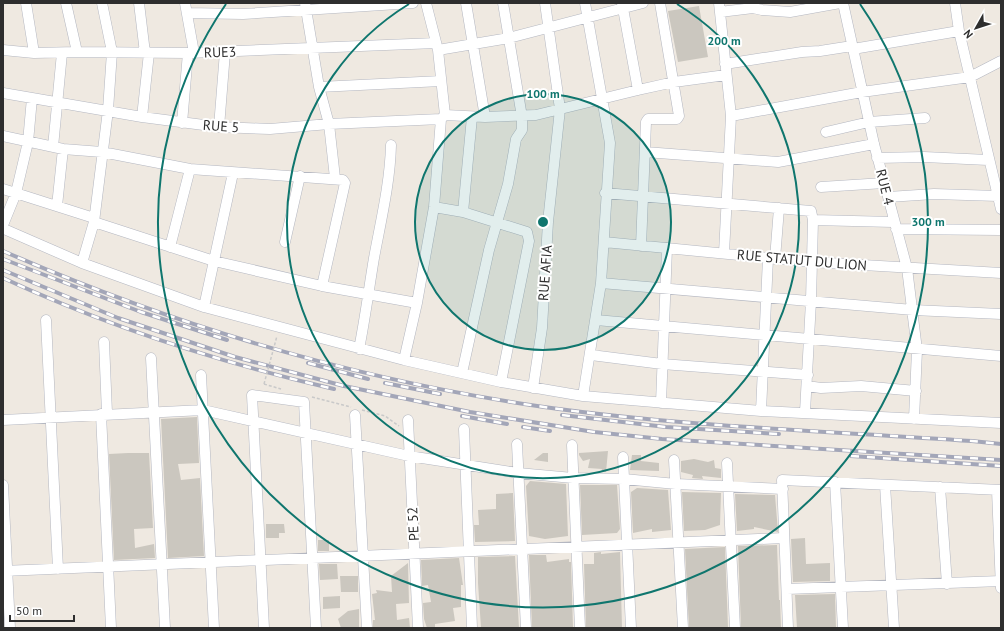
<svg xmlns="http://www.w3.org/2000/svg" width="1004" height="631" viewBox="0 0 1004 631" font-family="'PT Sans',sans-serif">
	<rect width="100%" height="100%" fill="#efe9e1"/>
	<path fill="#cbc7bf" d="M699,6L708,57L678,62L668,11Z
		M197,417L199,463L178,464L181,480L200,478L204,556L168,558L161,419Z
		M608,451L606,472H601L602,469L588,468L590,459L583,461L579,455V453Z
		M128,453H149L153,528L134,529L135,548L154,544L155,558L114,560L109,454Z
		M543,453H548V462L534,460Z
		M632,455H641V461L659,463V471L630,470Z
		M694,459L708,462L714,460L715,468L721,469V478L702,476L703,479L692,478L693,475L681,472V461Z
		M530,481L566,484L568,536L545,539L529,536L526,486Z
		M580,485H617L620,529L617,533L582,535Z
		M637,488L668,490L671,530L652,532V529L633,533L631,492Z
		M682,492L721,493L720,525L705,530L684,531Z
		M513,493L515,541L475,542L474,525H479L478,510L496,509V494Z
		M735,494L775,495L778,532L754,527V529L737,531Z
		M266,524H284L285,533H279V538H266Z
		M805,538L806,564L830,563V581L793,582L791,539Z
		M318,540H329V551H318Z
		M777,545L779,600H780L781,628H741L738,546Z
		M725,547L728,628H689L685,549Z
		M601,552V554L620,552L622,628H586L584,564H594V553Z
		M529,555H546L547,562L569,559V562H571L573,628H532Z
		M515,556L519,628H481L478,583V557Z
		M459,558L463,585H461V607L453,608L455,621L435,624V628H427L424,619L423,603L431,602L428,585L422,586L421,560Z
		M408,563L409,603L396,604L397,620L409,618L410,628H373V620H375L372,594L377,593L376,590L392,592L391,576Z
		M319,564H337L338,579L320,580Z
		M340,576H358V592H341Z
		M835,594L836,628H797L795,595Z
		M340,596V608L323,609V597Z
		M359,609V628H341L338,619L348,611Z"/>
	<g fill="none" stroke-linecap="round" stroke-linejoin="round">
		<g stroke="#b4b7c1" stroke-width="11">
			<path id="minor" d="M26,3L34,53
				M66,3L77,52
				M139,3L145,53
				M185,3L194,53
				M305,3L319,87L329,124L335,178
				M466,3L485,117
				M622,3L638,90
				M719,3L731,116L724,253
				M843,3L874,144L907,268L917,350L914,419
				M955,3L959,31L1001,209
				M720,12L753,8L762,10L790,12L840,3
				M187,13L243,14L413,3
				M853,49L959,31
				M3,50L34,53L77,52L188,53L436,43
				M438,50L509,38L643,3
				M725,64L802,52L820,51L852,46
				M319,87L441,81
				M3,93L142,117L219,127L270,129L329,124L441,119
				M32,98L28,142L16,193L3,225L4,229L82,263L204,307L404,360L501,382L583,396L761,411L1001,423
				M445,115L485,117L536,115L638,90L674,82L726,75
				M731,116L862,92L970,77L1001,61
				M142,117L149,53
				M182,123L188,53
				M219,127L225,52
				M826,132L869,122L925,118
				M3,136L63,149L102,152L190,169L343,180L345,183L322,286
				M53,147L62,53
				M645,152L778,162L874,144
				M877,158L924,157L988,160
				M821,187L884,183
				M3,189L94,218
				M605,193L811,211L813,220L811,301L805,412
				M888,197L934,194L998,196
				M57,206L63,149
				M434,207L463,212L527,232L529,241L501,382
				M463,212L472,117
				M813,220L893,222
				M94,222L214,261L322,286L417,303
				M896,229L1001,230
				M285,242L300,176
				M604,242L811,262L1001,273
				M641,246L646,122L648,119H677L679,116L660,3
				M170,247L190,169
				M775,259L779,208
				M82,263L94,222L108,110L112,52L102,3
				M601,283L913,310L1001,314
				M204,307L233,173
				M46,320L58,569
				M596,320L1001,356
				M104,342L107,413
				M359,349C365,319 369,288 374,258C381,220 390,183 391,145
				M591,355L662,364L808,375
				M151,358L165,628
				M404,360L417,303L434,207L441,119L445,115L438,50L426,3
				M462,373L489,250L508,184L516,139L522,130V117L503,3
				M201,375L214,628
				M807,386L821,388L861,386L916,391
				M533,388L542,328L548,222L560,109L545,3
				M583,396L601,283L610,143L585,3
				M661,403L667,248
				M761,411L768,258
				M101,414L111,628
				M355,415L367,628
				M3,420L203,410L409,456L518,473L573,478L624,479L676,484L783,489
				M408,420L418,628
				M464,429L472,628
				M517,444L526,628
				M572,445L580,628
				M623,457L631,628
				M674,460L683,628
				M727,463L735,628
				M835,482L843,628
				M3,485L10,628
				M885,485L894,628
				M940,487L947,584
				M997,490L1001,588
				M3,571L784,538
				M787,589L1001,581
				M264,628L252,395L304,402L316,628
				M788,628L782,480L1001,490"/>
		</g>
		<path stroke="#c9c9c9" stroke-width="1.5" stroke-dasharray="3 2" stroke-linecap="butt" d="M264,384L281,389
			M312,397L351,407
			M362,410L385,416L399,426"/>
		<use href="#minor" stroke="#fff" stroke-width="10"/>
		<g stroke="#a3a6b8" stroke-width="4">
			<path id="rail" d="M3,251C175,326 358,380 544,407C686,427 830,431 972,441L1001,444
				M3,259L141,312L227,340
				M3,270L118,318L235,357L344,386L470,412L594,432L662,439L1001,460
				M3,278C109,327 222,363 334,389
				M308,363L368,379
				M385,383L440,394
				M562,415L666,427L779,434
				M462,416L507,424
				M523,427L550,431
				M851,456L1001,466"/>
		</g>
		<use href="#rail" stroke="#fff" stroke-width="2.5" stroke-dasharray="8" stroke-linecap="butt"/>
		<path stroke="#c9c9c9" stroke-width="1.5" stroke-dasharray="3 2" stroke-linecap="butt" d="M264,384L277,336"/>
	</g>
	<circle cx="543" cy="222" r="128" fill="#0f766e" fill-opacity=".12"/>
	<g fill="none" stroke="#0f766e" stroke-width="2">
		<circle cx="543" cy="222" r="128"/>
		<path d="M677 4A256 256 0 1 1 409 4"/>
		<path d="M860 4A385 385 0 1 1 226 4"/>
	</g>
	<g text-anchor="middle" stroke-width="4" stroke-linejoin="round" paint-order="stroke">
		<g font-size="14" fill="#2e2e2e" stroke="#fff">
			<text transform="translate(220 52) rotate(-2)" y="5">RUE3</text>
			<text transform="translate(221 126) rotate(4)" y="5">RUE 5</text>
			<text transform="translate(885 187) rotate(76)" y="5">RUE 4</text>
			<text transform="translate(802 260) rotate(5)" y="5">RUE STATUT DU LION</text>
			<text transform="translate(545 273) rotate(-86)" y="5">RUE AFIA</text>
			<text transform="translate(413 524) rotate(-93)" y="5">PE 52</text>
		</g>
	</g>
	<circle cx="543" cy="222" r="6" fill="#0f766e" stroke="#fff" stroke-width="2"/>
	<g font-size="12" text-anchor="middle" font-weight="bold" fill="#0f766e" stroke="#fff" stroke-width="4" stroke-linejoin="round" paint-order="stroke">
		<text x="724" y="45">200 m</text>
		<text x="543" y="98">100 m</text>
		<text x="928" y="226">300 m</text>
	</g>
	<rect width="1004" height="631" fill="none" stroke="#2e2e2e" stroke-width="8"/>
	<g transform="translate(976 28) rotate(231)" stroke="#ffffff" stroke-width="3" paint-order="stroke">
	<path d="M0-3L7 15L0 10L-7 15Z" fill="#2e2e2e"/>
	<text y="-6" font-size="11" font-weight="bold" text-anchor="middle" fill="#2e2e2e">N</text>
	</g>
	<path d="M10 615v6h64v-6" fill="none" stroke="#2e2e2e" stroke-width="2"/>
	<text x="16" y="615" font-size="12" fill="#2e2e2e" stroke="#ffffff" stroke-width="3" paint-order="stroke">50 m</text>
</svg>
